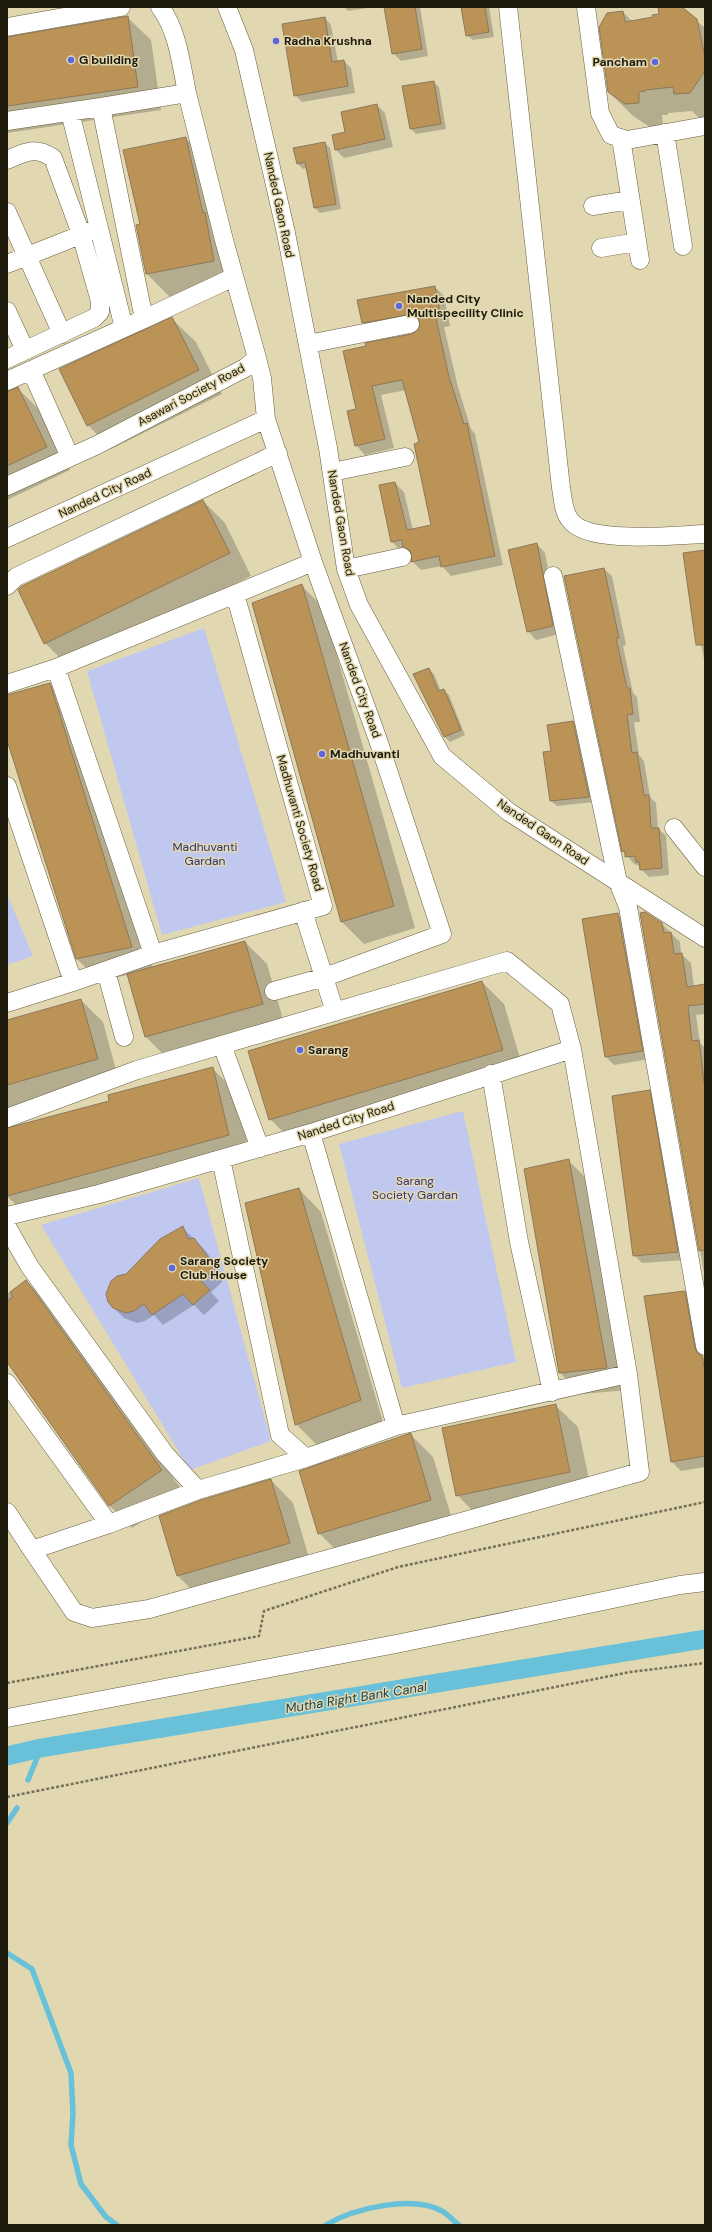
<svg xmlns="http://www.w3.org/2000/svg" width="712" height="2232" viewBox="0 0 712 2232" font-family="'DM Sans',sans-serif">
	<rect width="100%" height="100%" fill="#e1d8b2"/>
	<path fill="#c0c8f0" d="M204,628L286,902L162,935L87,671Z
		M7,894L33,956L7,965Z
		M463,1111L516,1362L402,1388L339,1144Z
		M199,1178L271,1441L190,1470L41,1225Z"/>
	<path fill="#0003" d="M344,7H374L348,11Z
		M385,7H420L428,56L401,61L393,53Z
		M462,7H489L494,37L473,40L467,35Z
		M659,7H680L705,28V117L699,118L692,111L668,113V115H662L663,126L650,127L633,116L609,92L623,12L633,22L660,15Z
		M127,17L151,40L161,110L7,133V38Z
		M325,18L331,25L338,62L344,61L351,68L355,93L302,102L295,95Z
		M433,82L439,87L446,129L416,134L411,129Z
		M377,105L385,113L393,147L344,158L336,150L346,133Z
		M185,138L209,161L237,284L170,297L146,273L141,225Z
		M325,143L330,148L341,209L320,213L315,208L307,168L303,169L298,164Z
		M435,287L444,296L450,326L444,327L458,387L471,429L475,434L503,565L451,576L442,566L421,570L412,561L413,555L407,550L401,551L392,542L395,483L404,492L413,530L433,526L421,443L406,390L381,395L394,448L365,455L356,445L357,409L344,352L412,335L421,327L420,323L372,332L363,322Z
		M172,319L196,342L222,394L111,449L88,425Z
		M18,389L42,412L70,470L7,500V394Z
		M203,501L225,523L251,576L67,665L45,643Z
		M537,544L545,553L560,634L536,640L528,631Z
		M705,551V664L698,629Z
		M604,569L612,576L626,645L623,646L633,693L637,697L640,722H634L639,755L644,761L650,797L656,803L658,828L666,836L669,875L649,877L641,869V866L634,864L623,851Z
		M301,585L323,607L415,928L364,944L342,922Z
		M428,669L434,674L441,691L443,690L449,695L465,735L450,742L444,736Z
		M50,684L72,706L153,968L245,942L267,964L285,1026L168,1059L146,1037L128,975L99,981L77,959L7,736V696Z
		M573,722L578,727L594,802L557,806L551,801Z
		M641,913L662,924L680,942L681,954L691,963L694,987L705,986V1014L696,1015L700,1043L705,1048V1279Z
		M618,914L626,923L650,1059L614,1065L606,1057L583,920Z
		M482,982L504,1004L524,1072L292,1141L270,1119Z
		M81,1000L103,1022L119,1081L7,1113V1021Z
		M212,1068L234,1090L251,1157L29,1218L7,1196V1129L110,1102Z
		M649,1092L657,1099L685,1260L642,1263L634,1255Z
		M569,1161L591,1183L628,1390L582,1394L559,1372Z
		M299,1189L321,1212L383,1422L318,1446L296,1424Z
		M182,1227L205,1250L223,1275L222,1282L211,1292L219,1301L204,1315L194,1305L163,1325L154,1315L145,1321L137,1323L124,1318L113,1307L127,1275Z
		M26,1281L48,1303L184,1493L132,1528L110,1506L7,1360V1294Z
		M684,1292L693,1301L703,1357L705,1356V1467L681,1471L672,1462Z
		M555,1405L578,1427L592,1494L479,1517L457,1495Z
		M411,1435L433,1457L453,1522L341,1555L319,1533Z
		M271,1480L293,1503L311,1565L200,1598L178,1576L160,1517Z"/>
	<g fill="none" stroke-linecap="round" stroke-linejoin="round">
		<path stroke="#68c1d8" stroke-width="5.5" d="M28,1780L41,1748
			M7,1823L17,1808
			M7,1953L32,1969L71,2073L73,2113L71,2145L81,2184L106,2217L117,2225
			M326,2225C354,2208 412,2195 442,2211C448,2214 453,2221 459,2225"/>
		<path stroke="#68c1d8" stroke-width="19" d="M7,1756L41,1748L705,1639"/>
	</g>
	<path fill="#bb9357" stroke="#8d7859" d="M384,7H415L422,49L392,54Z
		M461,7H485L489,32L466,36Z
		M658,7H682L697,19L705,58V71L690,93L674,94L673,87L645,90V91L639,92V103L625,104L608,92L599,27L607,13L623,11L625,22L653,17L652,15L659,14Z
		M128,16L138,87L7,106V37Z
		M325,17L332,62L344,60L348,86L294,96L282,24Z
		M434,81L441,124L410,129L402,86Z
		M377,104L385,139L335,150L332,135L345,132L341,112Z
		M186,137L203,213L205,212L214,261L146,274L136,225L140,224L123,150Z
		M325,142L336,204L314,208L305,162L297,164L293,148Z
		M435,286L441,318H436L449,377L464,424L467,423L495,556L441,567L439,556L411,562L412,554L409,550L403,547L402,540L391,542L379,485L395,482L407,530L431,525L414,444L419,442L402,380L372,386L385,439L355,446L347,411L356,409L343,351L366,346L365,343L412,334L420,327L418,317L413,314L362,323L357,300Z
		M172,317L199,370L87,426L59,369Z
		M18,387L47,447L7,466V392Z
		M203,500L230,553L44,644L18,590L22,586Z
		M537,543L553,626L527,632L508,550Z
		M705,550V645H696L683,553Z
		M604,568L619,638H616L627,688H630L633,714L627,715L632,753L637,752L644,795H649L651,828H659L662,868L640,870L639,862H636L635,856L625,857V851L622,852L564,576Z
		M302,584L394,906L341,922L252,603Z
		M429,668L438,691L444,689L461,730L444,737L413,674Z
		M50,683L132,947L76,959L7,740V695Z
		M573,721L589,797L550,801L543,752L551,751L547,725Z
		M645,912L662,923L664,933L671,932L674,954L682,953L687,987L705,984V1004L688,1006L692,1041L699,1040L705,1090V1250L699,1251L640,913Z
		M618,913L643,1051L605,1057L582,919Z
		M245,941L263,1004L145,1037L127,974Z
		M482,981L503,1050L269,1120L248,1051Z
		M81,999L98,1059L7,1085V1020Z
		M213,1067L229,1135L7,1196V1128L109,1101L108,1095Z
		M650,1090L678,1252L633,1256L612,1096Z
		M569,1159L607,1368L559,1373L524,1169Z
		M299,1188L361,1400L295,1425L245,1203Z
		M183,1226L188,1239L194,1238L213,1264L211,1272L201,1281L210,1290L193,1305L183,1294L152,1315L144,1304L134,1311L126,1313L113,1308L108,1302L106,1294L111,1281L117,1276L126,1274L160,1239Z
		M26,1280L162,1470L109,1506L7,1362V1301L13,1297L10,1292Z
		M685,1291L695,1348L697,1353L702,1356L705,1371V1456L671,1462L644,1296Z
		M556,1404L570,1472L456,1496L442,1428Z
		M411,1433L431,1500L318,1534L299,1471Z
		M271,1479L290,1543L177,1576L159,1516L201,1500Z"/>
	<g fill="none" stroke-linecap="round" stroke-linejoin="round">
		<g stroke="#675f3d" stroke-width="19">
			<path id="minor" d="M227,7L244,50L286,233L328,448L346,569L359,605L442,756L509,812L705,938
				M508,7L561,488C563,499 563,511 570,520C587,545 677,535 705,534
				M586,7L600,113L611,135L627,140L705,126
				M7,27L121,7
				M101,107L187,93C181,64 178,31 160,7
				M70,112L124,328
				M7,121L101,107L144,319L7,381
				M665,133L683,246
				M621,138L640,260
				M7,160C26,152 35,146 53,158L81,234L100,301V312L94,318L7,359
				M593,206L630,200
				M7,212L62,334
				M601,248L637,242
				M7,264L93,230
				M7,311L25,350
				M144,319L234,277
				M308,344L410,324
				M257,358L262,378L266,419L313,562L377,737L442,934L325,977L274,991
				M31,370L70,457
				M332,472L405,457
				M7,486L97,445L245,368L257,358L224,240L187,93
				M7,538L266,419
				M346,569L402,557
				M553,576L618,882L628,907L705,1346
				M7,586L16,577L278,453
				M56,668L313,562
				M7,684L56,668L153,954L73,982L7,786
				M674,828L705,867
				M303,911L335,1012
				M153,954L323,906L235,594
				M106,971L124,1037
				M7,1003L73,982
				M222,1045L260,1148
				M491,1074L519,1242L552,1392
				M7,1118L137,1070L507,961L560,1004L572,1049L311,1133L99,1194L7,1216
				M311,1133L396,1426
				M221,1159L280,1435L306,1458
				M7,1227L30,1267L165,1454L198,1490
				M7,1383L109,1524
				M7,1512L32,1550L109,1524L198,1490L306,1458L396,1426L628,1374
				M32,1550L74,1612L92,1618L149,1609L640,1472L628,1374L572,1049
				M7,1718L396,1644L680,1585L705,1582"/>
		</g>
		<path stroke="#777158" stroke-width="2.5" stroke-dasharray="3 2" stroke-linecap="butt" d="M7,1683L259,1636L264,1611L398,1567L705,1502
			M7,1797L630,1672L705,1663"/>
		<use href="#minor" stroke="#fff" stroke-width="18"/>
	</g>
	<g fill="#5e65dd" stroke="#e1d8b2" stroke-width="1.5">
		<circle cx="276" cy="41" r="4"/>
		<circle cx="71" cy="60" r="4"/>
		<circle cx="655" cy="62" r="4"/>
		<circle cx="399" cy="306" r="4"/>
		<circle cx="322" cy="754" r="4"/>
		<circle cx="300" cy="1050" r="4"/>
		<circle cx="172" cy="1268" r="4"/>
	</g>
	<g text-anchor="middle" stroke-width="3" stroke-linejoin="round" paint-order="stroke">
		<g font-size="12" font-weight="bold" fill="#1e1a0c" stroke="#e1d8b2" text-anchor="start">
			<text x="284" y="45">Radha Krushna</text>
			<text x="79" y="64">G building</text>
			<text x="647" y="66" text-anchor="end">Pancham</text>
			<text x="407" y="303">Nanded City<tspan x="407" dy="14">Multispecility Clinic</tspan></text>
			<text x="330" y="758">Madhuvanti</text>
			<text x="308" y="1054">Sarang</text>
			<text x="180" y="1265">Sarang Society<tspan x="180" dy="14">Club House</tspan></text>
		</g>
		<g font-size="12" fill="#1e1a0c" stroke="#e1d8b2">
			<text transform="translate(279 205) rotate(78)" y="4">Nanded Gaon Road</text>
			<text transform="translate(191 395) rotate(-28)" y="4">Asawari Society Road</text>
			<text transform="translate(105 493) rotate(-25)" y="4">Nanded City Road</text>
			<text transform="translate(341 523) rotate(80)" y="4">Nanded Gaon Road</text>
			<text transform="translate(360 690) rotate(70)" y="4">Nanded City Road</text>
			<text transform="translate(300 823) rotate(74)" y="4">Madhuvanti Society Road</text>
			<text transform="translate(543 832) rotate(34)" y="4">Nanded Gaon Road</text>
			<text transform="translate(346 1121) rotate(-18)" y="4">Nanded City Road</text>
		</g>
		<g font-size="12" fill="#31357d" stroke="#e1d8b2">
			<text x="205" y="851">Madhuvanti<tspan x="205" dy="14">Gardan</tspan></text>
			<text x="415" y="1185">Sarang<tspan x="415" dy="14">Society Gardan</tspan></text>
		</g>
		<g font-size="13" font-style="italic" fill="#1a434d" stroke="#e1d8b2">
			<text transform="translate(356 1697) rotate(-9)" y="5">Mutha Right Bank Canal</text>
		</g>
	</g>
	<rect width="712" height="2232" fill="none" stroke="#1e1a0c" stroke-width="16"/>
</svg>
